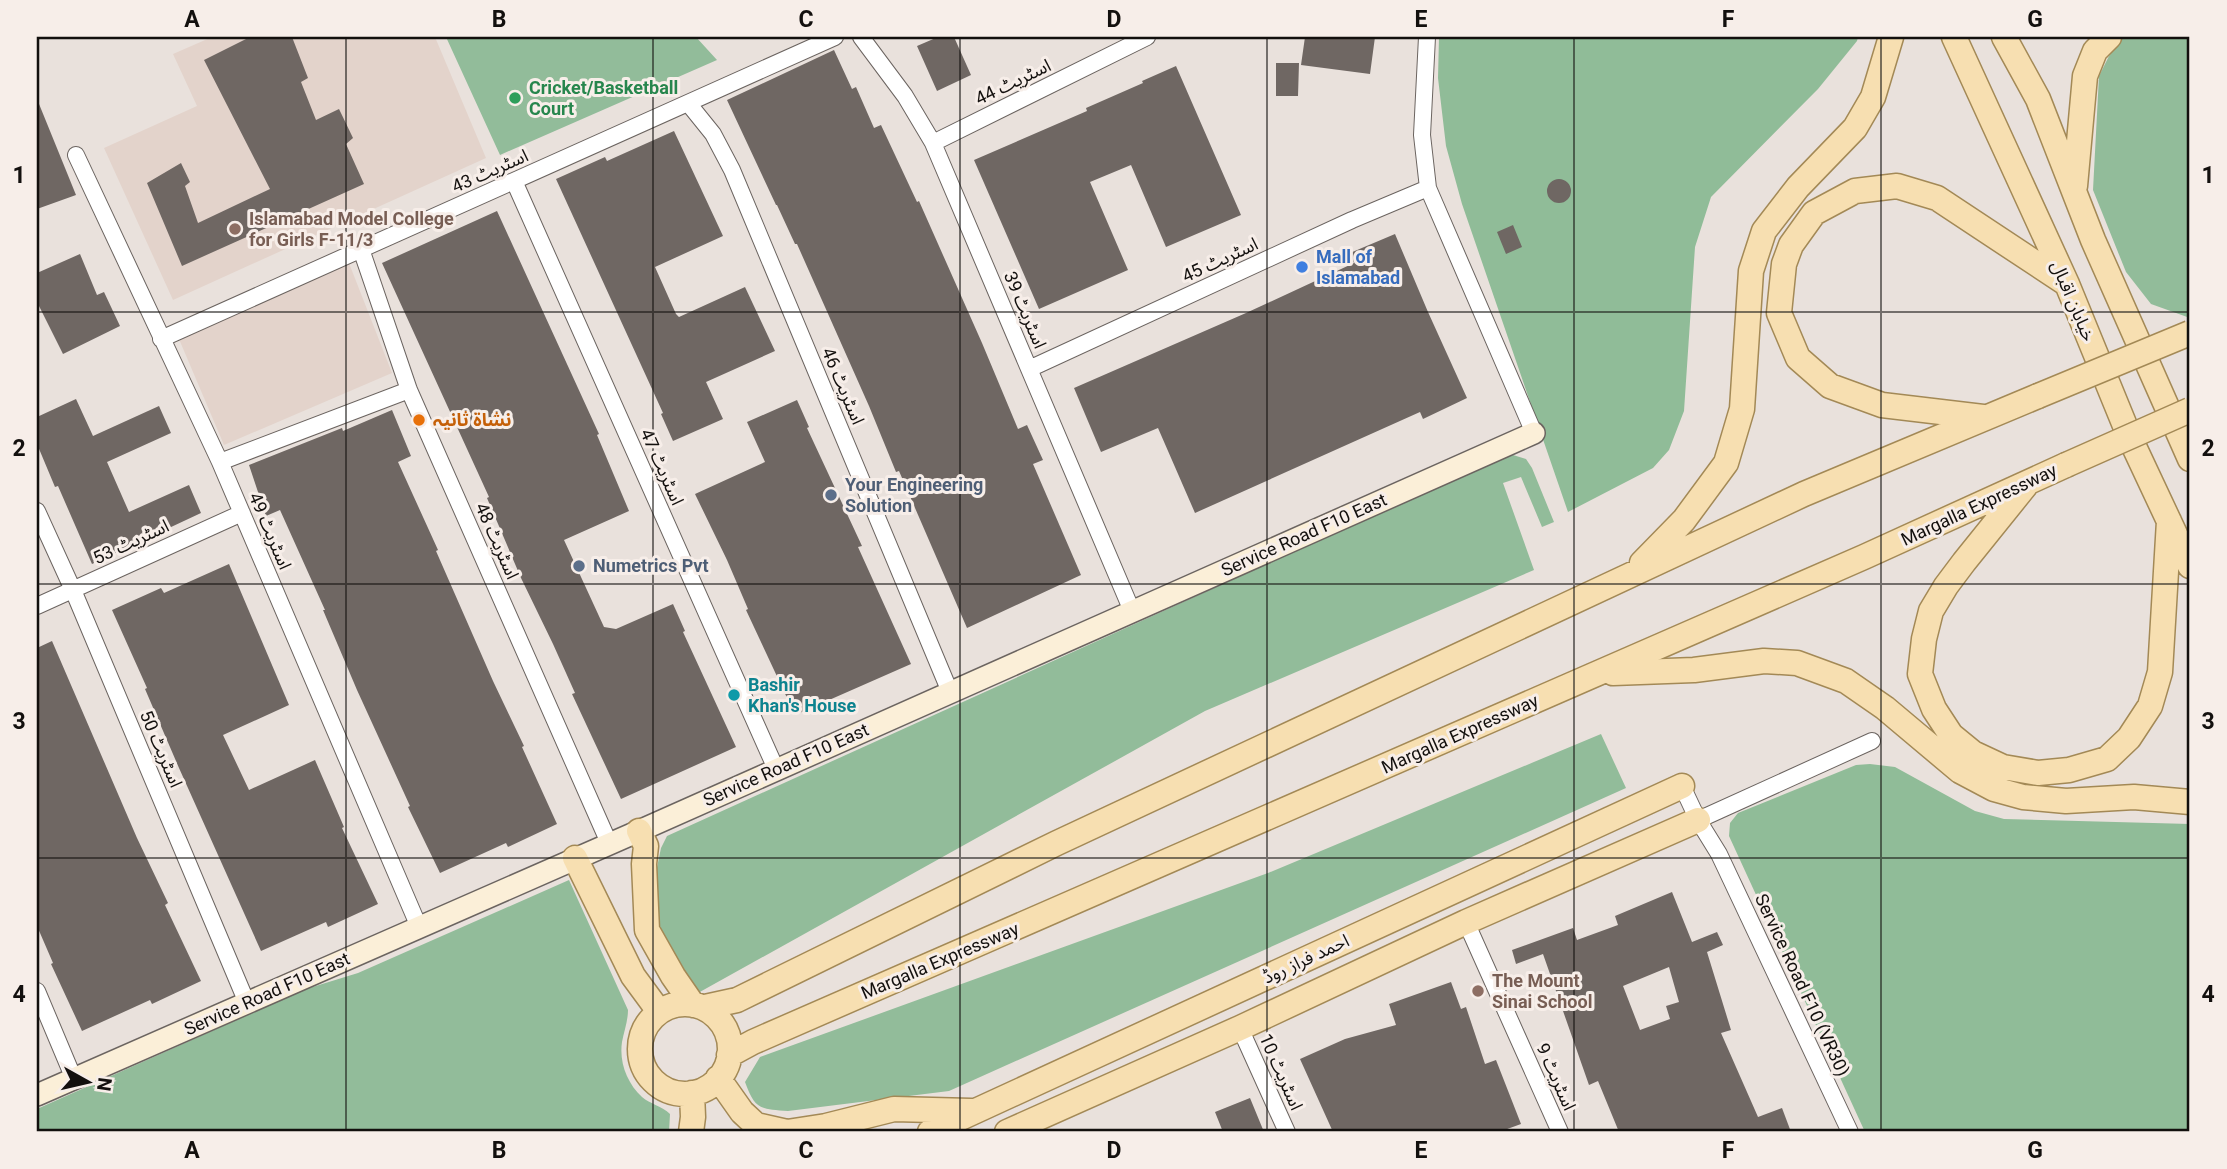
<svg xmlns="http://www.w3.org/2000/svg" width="2227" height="1169" viewBox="0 0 2227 1169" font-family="Roboto,'Noto Sans Arabic',sans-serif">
	<rect width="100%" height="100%" fill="#e9e1dc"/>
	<path fill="#e3d3cb" d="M212,37H435L486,158L173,300L104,148L197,106L173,54Z
		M347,258L392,373L224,445L176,332Z"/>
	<path fill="#92bc9a" d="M446,37H696L717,60L500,155Z
		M2123,37H2190V318L2151,304L2126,272L2093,190L2099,76L2109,56Z
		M1513,455L1526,459L1532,468L1554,522L1542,527L1521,477L1503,483L1534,570L1205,711L698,993L658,931L653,887L661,848L667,836L1499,459Z
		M1601,734L1626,788L949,1091L788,1111C759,1109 755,1109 745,1082L760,1057L1268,873Z
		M569,880L628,1010C628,1021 624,1031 622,1042C619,1062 627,1083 642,1097C650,1104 662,1106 670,1114L669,1132H37V1109L306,989L358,973Z"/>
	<path fill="#90bc98" d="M1439,37H1858L1857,41L1818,89L1711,197L1695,247L1684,411L1669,450L1653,468L1568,512L1462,204L1446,146L1438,78Z
		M1870,764L1895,767L1975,811L2004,819L2190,824V1132H1865L1729,836L1730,823L1738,813L1856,765Z"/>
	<path fill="#6f6763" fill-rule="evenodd" d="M250,37H292L308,78L301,82L316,120L339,109L353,138L346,144L364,184L182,266L147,183L181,163L190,182L185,186L198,223L270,189L204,60Z
		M938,37H954L971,75L937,91L917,46Z
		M1305,37H1375L1370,74L1301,65Z
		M834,50L852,89L856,87L874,128L881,125L917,202L919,201L982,343L1018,429L1027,425L1043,460L1033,464L1081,575L967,628L899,471L896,472L869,406L797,244H795L777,205H776L727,100Z
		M1276,63H1299L1298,96H1276Z
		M1176,66L1241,215L1166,247L1131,165L1090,182L1128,270L1039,309L974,160L1087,111L1086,108L1143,83L1142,81Z
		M37,99L76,195L37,209Z
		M674,131L723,236L655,267L676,314L679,317L745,287L775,351L706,382L723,419L673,441L661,414L663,413L556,179L605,157L607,161Z
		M1547 191a12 12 0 1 1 24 0a12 12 0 1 1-24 0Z
		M497,211L599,434L597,435L629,511L564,540L604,627L616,629L673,604L685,631L683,632L736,747L621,799L572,694L575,693L553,644L521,578L487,498L489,497L382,263Z
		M1513,225L1522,247L1506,254L1497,232Z
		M1395,234L1428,312L1467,398L1423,419L1420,412L1195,513L1158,428L1101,452L1074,388L1246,313L1354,263L1350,253Z
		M80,254L97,295L104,292L120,326L63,354L37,302V273Z
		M76,399L93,436L159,406L171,433L107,462L129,512L189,485L201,513L92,564L58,486L55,487L37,444V417Z
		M797,400L809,427L807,428L862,546L858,547L911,664L795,715L746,610L748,609L727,560L695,494L765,462L747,422Z
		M392,410L411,456L398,462L438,550L436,551L493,681L524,746L522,747L557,824L508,847L506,843L440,873L408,807L410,806L357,690L323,610H325L280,510L266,516L249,465L342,428L343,431Z
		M229,564L289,705L223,735L249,790L315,760L344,827L342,828L378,904L328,927L326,922L261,951L179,768L145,689L147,688L112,610L161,588L164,593Z
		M52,641L137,838L168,903L165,905L201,981L152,1004L150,1000L82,1031L51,964L53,963L37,926V648Z
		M1672,892L1692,942L1717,932L1723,945L1707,952L1731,1030L1721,1033L1758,1117L1782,1108L1791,1132H1619L1598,1081L1589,1085L1543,954L1516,964L1512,950L1573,928L1577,940L1618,925L1615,916ZM1669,967L1679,1002L1666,1006L1670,1019L1640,1030L1623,986Z
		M1451,982L1461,1009L1466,1007L1485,1064L1496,1060L1521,1124L1499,1132H1333L1300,1059L1345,1039L1396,1025L1389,1004Z
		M1250,1098L1264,1132H1223L1215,1112Z"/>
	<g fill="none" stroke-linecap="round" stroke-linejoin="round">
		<g stroke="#6b6460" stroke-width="18">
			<path id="street" d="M861,37L905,96L933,143L1132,611
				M1427,37L1422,135L1428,188L1534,433
				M688,103L713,134L732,170L950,692
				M933,143L1147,37
				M76,155L220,462L419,927
				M514,181L776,769
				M361,249L409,390L609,843
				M161,339L835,37
				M1029,369L1352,220L1428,188
				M220,462L409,390
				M37,511L73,590L247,1003
				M37,606L242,513
				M1682,786L1698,820L1719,854L1850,1132
				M1698,820L1872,741
				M1466,922L1560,1132
				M37,991L74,1079
				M1240,1028L1287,1132"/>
		</g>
		<g stroke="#6b6460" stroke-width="24">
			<path id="secondary" d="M37,1095L639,831L1534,433"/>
		</g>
		<g stroke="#a38956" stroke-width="27">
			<path id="primary" d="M1954,37L2067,284L2130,438L2190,566
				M2004,37L2038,99L2093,240L2190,459
				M2075,186L2085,76L2095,51L2109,37
				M1983,417L1882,405L1830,386L1798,358L1779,313L1784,264L1791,245L1814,213L1855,191L1897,186L1937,198L2067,284
				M2026,485L1964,562L1946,586L1931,611L1924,639L1920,674L1934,709L1951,735L1973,753L2003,767L2038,773L2069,770L2107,759L2129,738L2150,706L2160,672L2169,521
				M1642,563L1684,520L1726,463L1742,409L1751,271L1764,231L1798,187L1855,128L1873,97L1891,37
				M1613,673L1694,670L1764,661L1797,663L1846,681L1885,708L1960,771L1994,789L2023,797L2066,801L2134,797L2190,802
				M639,831L646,846L644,864L647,930L673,976L693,1005
				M575,858L633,976L658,1010
				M640 1049a45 45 0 1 1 90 0a45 45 0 1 1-90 0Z
				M705,1007L737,1000L1057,843L1804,494L2038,396
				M729,1055L753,1042L1864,557L2066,465
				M718,1078L742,1112L756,1125L787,1132L826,1126L894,1109L971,1111
				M691,1132L693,1117L692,1093
				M930,1132L1682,786
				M1007,1132L1240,1028L1466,922L1698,820"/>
		</g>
		<use href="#street" stroke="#fff" stroke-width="16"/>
		<use href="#secondary" stroke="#fbefd8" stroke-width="21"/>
		<use href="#primary" stroke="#f7dfb1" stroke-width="24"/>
		<g stroke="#a38956" stroke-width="27" stroke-linecap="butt">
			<path id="primary-bridge" d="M2038,396L2190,333
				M2066,465L2190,410"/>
		</g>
		<use href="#primary-bridge" stroke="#f7dfb1" stroke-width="24"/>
	</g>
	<path fill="none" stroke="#13100e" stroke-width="2" stroke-opacity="0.55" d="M346,37V1132M653,37V1132M960,37V1132M1267,37V1132M1574,37V1132M1881,37V1132M37,312H2190M37,584H2190M37,858H2190"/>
	<circle fill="#2e9e5b" stroke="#f7eee9" stroke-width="2.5" cx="515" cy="98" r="7"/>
	<g fill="#8d6e63" stroke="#f7eee9" stroke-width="2.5">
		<circle cx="235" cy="229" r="7"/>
		<circle cx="1478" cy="991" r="7"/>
	</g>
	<circle fill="#3f7fe0" stroke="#f7eee9" stroke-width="2.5" cx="1302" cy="267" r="7"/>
	<circle fill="#e8710a" stroke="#f7eee9" stroke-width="2.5" cx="419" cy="420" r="7"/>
	<g fill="#5c6f8a" stroke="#f7eee9" stroke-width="2.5">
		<circle cx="831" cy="495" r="7"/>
		<circle cx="579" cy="566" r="7"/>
	</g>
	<circle fill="#0f9aa8" stroke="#f7eee9" stroke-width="2.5" cx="734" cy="695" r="7"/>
	<g text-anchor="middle" stroke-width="6" stroke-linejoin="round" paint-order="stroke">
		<g font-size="18" fill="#13100e" stroke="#f7eee9">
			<text transform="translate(1013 82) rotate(-26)" y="6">اسٹریٹ 44</text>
			<text transform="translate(490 171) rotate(-24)" y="6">اسٹریٹ 43</text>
			<text transform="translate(1220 260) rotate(-25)" y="6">اسٹریٹ 45</text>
			<text transform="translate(2073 301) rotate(67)" y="6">خیابان اقبال</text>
			<text transform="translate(1025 310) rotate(67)" y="6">اسٹریٹ 39</text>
			<text transform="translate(843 386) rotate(67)" y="6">اسٹریٹ 46</text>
			<text transform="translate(662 467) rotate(66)" y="6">اسٹریٹ 47</text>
			<text transform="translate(1979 505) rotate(-25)" y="6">Margalla Expressway</text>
			<text transform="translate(270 531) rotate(67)" y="6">اسٹریٹ 49</text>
			<text transform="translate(1304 535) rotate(-24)" y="6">Service Road F10 East</text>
			<text transform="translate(497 541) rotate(66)" y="6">اسٹریٹ 48</text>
			<text transform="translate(131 542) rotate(-25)" y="6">اسٹریٹ 53</text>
			<text transform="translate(1460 734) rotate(-24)" y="6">Margalla Expressway</text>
			<text transform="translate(161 749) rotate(67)" y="6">اسٹریٹ 50</text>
			<text transform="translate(786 765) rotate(-24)" y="6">Service Road F10 East</text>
			<text transform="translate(1306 959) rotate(-25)" y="6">احمد فراز روڈ</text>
			<text transform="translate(940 961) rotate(-23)" y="6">Margalla Expressway</text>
			<text transform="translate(1802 985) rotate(65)" y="6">Service Road F10 (VR30)</text>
			<text transform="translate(267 994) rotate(-24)" y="6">Service Road F10 East</text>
			<text transform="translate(1281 1072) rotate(66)" y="6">اسٹریٹ 10</text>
			<text transform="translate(1556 1077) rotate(66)" y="6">اسٹریٹ 9</text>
		</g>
		<g font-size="18" font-weight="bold" fill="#27864d" stroke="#f7eee9" text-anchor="start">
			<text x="529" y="94">Cricket/Basketball<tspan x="529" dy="21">Court</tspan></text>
		</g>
		<g font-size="18" font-weight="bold" fill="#785e54" stroke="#f7eee9" text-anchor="start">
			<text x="249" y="225">Islamabad Model College<tspan x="249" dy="21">for Girls F-11/3</tspan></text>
			<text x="1492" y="987">The Mount<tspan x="1492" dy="21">Sinai School</tspan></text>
		</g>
		<g font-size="18" font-weight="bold" fill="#366cbe" stroke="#f7eee9" text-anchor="start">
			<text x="1316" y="263">Mall of<tspan x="1316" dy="21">Islamabad</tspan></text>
		</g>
		<g font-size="18" font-weight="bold" fill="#c56008" stroke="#f7eee9" text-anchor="start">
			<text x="433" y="426">نشاۃ ثانیہ</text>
		</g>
		<g font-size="18" font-weight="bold" fill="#4e5e75" stroke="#f7eee9" text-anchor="start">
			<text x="845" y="491">Your Engineering<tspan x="845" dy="21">Solution</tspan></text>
			<text x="593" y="572">Numetrics Pvt</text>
		</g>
		<g font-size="18" font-weight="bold" fill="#0d838f" stroke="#f7eee9" text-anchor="start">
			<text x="748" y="691">Bashir<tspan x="748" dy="21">Khan's House</tspan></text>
		</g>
	</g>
	<rect width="2227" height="1169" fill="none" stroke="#f7eee9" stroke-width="77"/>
	<g transform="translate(88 1082) rotate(98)" stroke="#f7eee9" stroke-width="5" paint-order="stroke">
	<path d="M0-5L12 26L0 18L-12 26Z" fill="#13100e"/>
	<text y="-10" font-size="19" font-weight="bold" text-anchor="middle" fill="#13100e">N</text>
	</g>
	<rect x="38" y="38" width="2150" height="1092" fill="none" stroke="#13100e" stroke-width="2.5"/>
	<g font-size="23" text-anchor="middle" font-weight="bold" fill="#13100e">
		<text x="192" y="27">A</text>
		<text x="499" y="27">B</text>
		<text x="806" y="27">C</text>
		<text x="1114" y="27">D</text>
		<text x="1421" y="27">E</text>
		<text x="1728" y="27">F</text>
		<text x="2035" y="27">G</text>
		<text x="19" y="183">1</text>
		<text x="2208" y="183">1</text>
		<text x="19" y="456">2</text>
		<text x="2208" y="456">2</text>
		<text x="19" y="729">3</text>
		<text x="2208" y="729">3</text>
		<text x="19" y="1002">4</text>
		<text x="2208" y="1002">4</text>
		<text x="192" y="1158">A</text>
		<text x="499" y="1158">B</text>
		<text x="806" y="1158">C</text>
		<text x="1114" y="1158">D</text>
		<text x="1421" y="1158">E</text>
		<text x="1728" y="1158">F</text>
		<text x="2035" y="1158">G</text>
	</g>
</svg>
